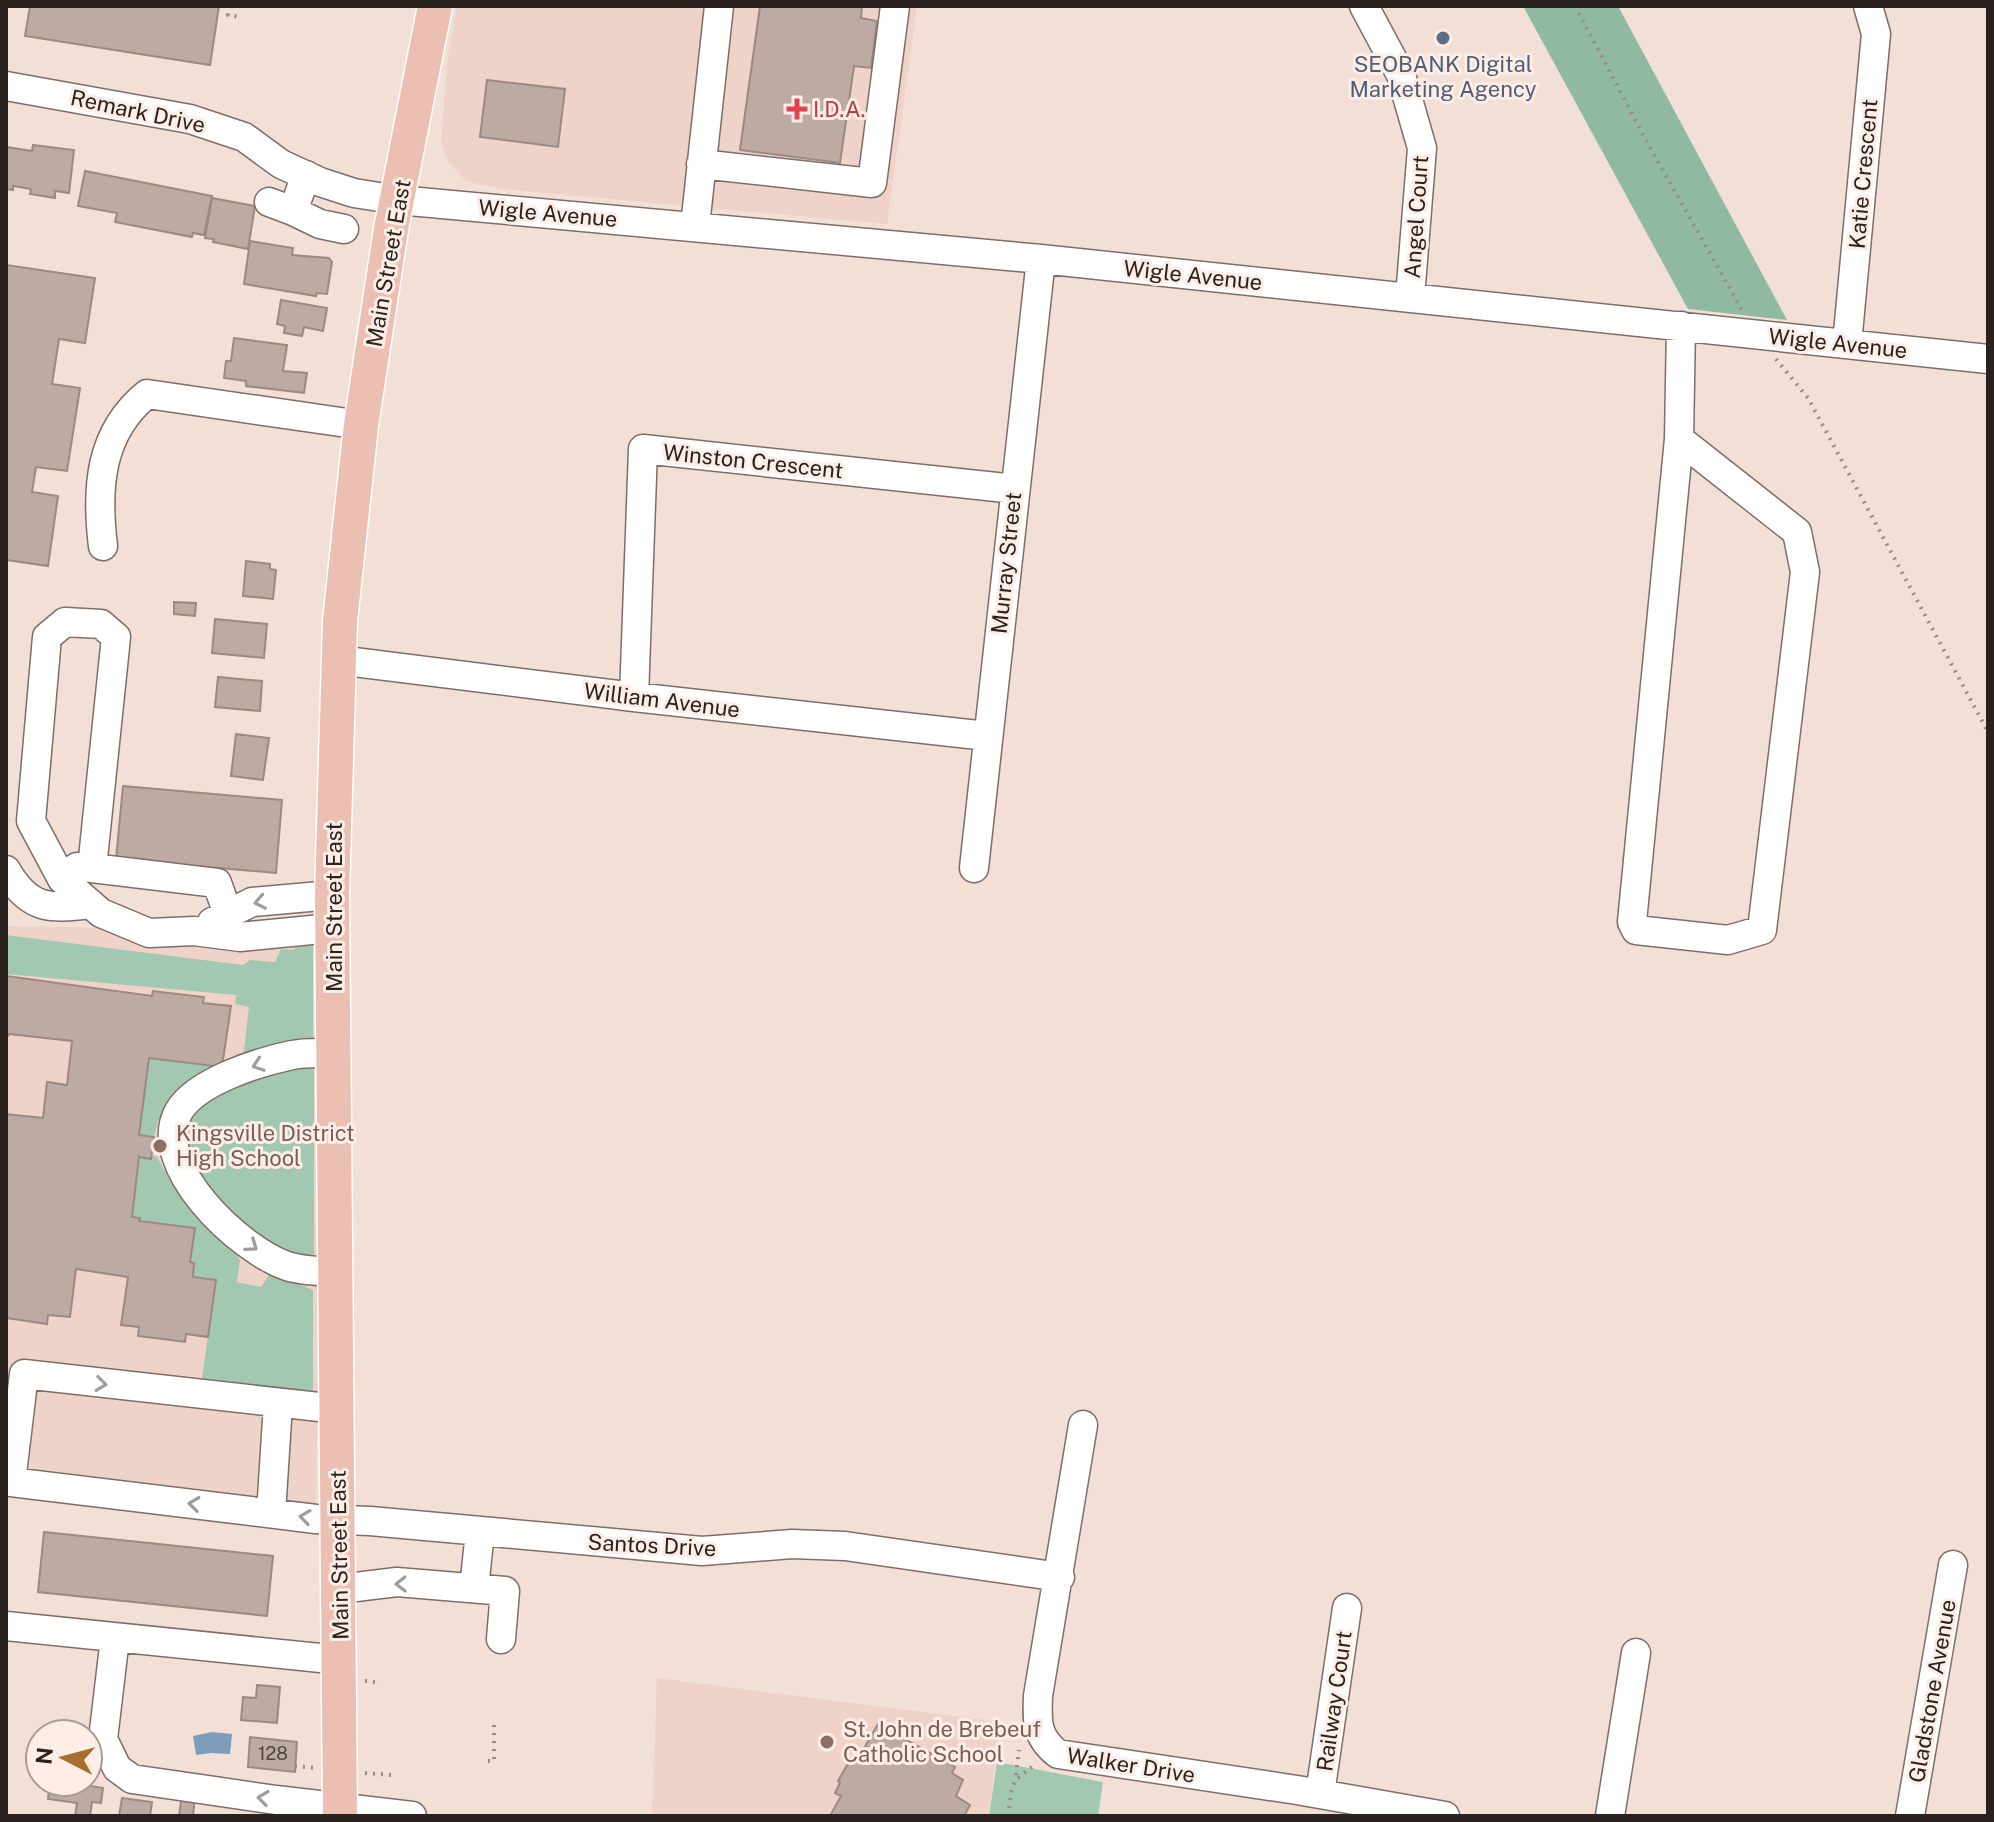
<svg xmlns="http://www.w3.org/2000/svg" width="1994" height="1822" viewBox="0 0 1994 1822" font-family="'Public Sans',sans-serif">
	<rect width="100%" height="100%" fill="#f2dfd6"/>
	<path fill="#efd3c8" d="M457,6H917L887,224L500,189L466,181L449,163L441,143L447,63Z
		M6,926L313,932L318,1396L315,1533L258,1523L6,1496Z
		M657,1678L1000,1722L989,1816H652Z"/>
	<path fill="#a3c8b2" d="M313,932V1044L243,1058L249,1007L235,1004L236,995L6,974V935L243,965L250,960L275,962L281,949L294,950L298,941Z
		M149,1058L222,1067L172,1100L158,1121L154,1137L139,1135Z
		M291,1067L314,1068V1254L308,1257L287,1254L238,1223L189,1164L186,1122L211,1094Z
		M151,1155L157,1157L175,1189L199,1217L236,1252L240,1261L237,1282L261,1287L271,1272L313,1290V1397L201,1385L216,1280L193,1277L194,1263L190,1262L195,1228L139,1221V1218L132,1217L139,1157L150,1159Z
		M997,1762L1103,1782L1098,1816H989Z"/>
	<path fill="#8fb9a0" d="M1523,6H1618L1787,320L1688,309Z"/>
	<path fill="#7e9dbb" d="M212,1732L232,1734L230,1754L211,1753L196,1755L193,1736Z"/>
	<path fill="#bdaaa2" stroke="#9b8982" stroke-width="2" d="M30,6H219L210,65L25,36Z
		M760,6H862L861,18L877,21L871,68L854,66L840,163L740,150Z
		M487,80L565,89L558,147L480,137Z
		M33,145L74,150L69,193L55,191V198L30,194L31,189L13,186V190L6,189V147L32,151Z
		M85,171L212,196L204,235L193,233L192,237L115,222L117,213L78,206Z
		M212,198L255,206L248,249L213,242L214,239L205,238Z
		M250,241L293,248L292,255L329,258L332,262L327,294L317,293L316,296L244,284Z
		M6,265L95,278L85,343L59,339L52,384L80,388L67,471L36,467L32,492L58,496L48,566L6,560Z
		M281,300L327,308L323,331L304,327L302,336L284,333L285,326L277,324Z
		M234,338L287,345L283,371L307,373L304,393L246,386V381L224,378L226,361H231Z
		M246,561L270,564V569L276,570L273,599L243,596Z
		M174,602L196,603L195,616L174,614Z
		M215,619L267,624L264,658L212,653Z
		M218,677L262,681L260,711L215,707Z
		M236,734L269,738L263,780L231,776Z
		M123,786L282,800L276,873L116,859Z
		M6,976L152,996L153,991L204,997L203,1003L231,1006L222,1067L149,1058L139,1135L154,1137L151,1159L139,1157L132,1217L140,1218L139,1221L195,1228L190,1262L194,1263L193,1277L216,1280L208,1337L186,1334L185,1342L138,1336L139,1327L121,1325L128,1277L76,1269L70,1317L48,1315L47,1324L6,1318V1114L43,1118L47,1082L67,1085L72,1041L9,1034L6,1039Z
		M44,1532L273,1556L267,1616L38,1592Z
		M257,1685L280,1687L277,1723L241,1720L243,1697L256,1698Z
		M878,1724L955,1767L952,1773L963,1780L956,1796L970,1805L964,1816H830L841,1796L835,1793L840,1783L838,1781L850,1760L856,1762Z
		M250,1737L297,1742L295,1772L248,1767Z
		M50,1782H68L103,1788L101,1803L92,1802L90,1816H75L77,1803L48,1799Z
		M182,1794L195,1796L193,1816H179Z
		M122,1798L152,1802L150,1816H119Z"/>
	<g fill="none" stroke-linecap="round" stroke-linejoin="round">
		<g stroke="#7f6e67" stroke-width="31">
			<path id="minor" d="M1364,6L1401,75L1422,148L1410,297
				M6,86L190,119L244,137L281,164L320,182L354,193L398,200L1041,259L1988,359
				M701,164L872,183L895,6
				M306,175L293,211L320,224L344,229
				M269,202L293,211
				M695,226L719,6
				M1847,344L1876,34L1868,6
				M1679,439L1797,532L1805,572L1762,930L1728,940L1636,930L1632,922L1679,439L1681,326
				M103,546C96,489 99,433 147,394L361,425
				M338,660L634,697L987,736
				M634,697L643,449L1015,489
				M92,868L217,883L228,914
				M974,868L1041,259
				M6,870C29,910 49,909 91,904
				M62,879L77,867L92,868L116,637L101,624L65,622L47,637L31,821L62,879L101,913L149,933L194,931L240,937L332,928
				M212,922L252,902L332,895
				M334,1053C320,1053 305,1052 292,1055C259,1062 197,1081 179,1111C148,1165 240,1250 287,1266C302,1271 320,1271 335,1272
				M337,1409L24,1374L11,1482L316,1519L370,1521L702,1551L792,1544L845,1546L1060,1577
				M1083,1425L1038,1696C1037,1722 1036,1737 1058,1754L1297,1790L1445,1816
				M271,1513L278,1404
				M474,1588L480,1532
				M339,1589L397,1582L505,1591L501,1639
				M6,1626L340,1660
				M115,1638L103,1739L117,1768L132,1779L276,1800L412,1816
				M1320,1794L1347,1608
				M1610,1816L1636,1653
				M1910,1816L1953,1565"/>
		</g>
		<g stroke="#fff" stroke-width="37">
			<path id="major" d="M340,1816L332,895L340,621L361,425L391,229L435,6"/>
		</g>
		<path stroke="#988a84" stroke-width="4" stroke-dasharray="2 6" stroke-linecap="butt" d="M231,6L228,15L241,17
			M1575,6L1647,142L1742,310
			M1776,359L1808,398L1988,732
			M365,1681L381,1683
			M488,1761H494V1725
			M295,1766L315,1768
			M365,1773L392,1775
			M1016,1775L1019,1750
			M1008,1816C1013,1782 1009,1783 1037,1763"/>
		<use href="#minor" stroke="#fff" stroke-width="28"/>
		<use href="#major" stroke="#ebc0b2" stroke-width="34"/>
	</g>
	<defs><path id="oneway-chevron" d="M-2-3.5L2.5 0L-2 3.5" fill="none" stroke-width="1.6" stroke-linecap="round" stroke-linejoin="round" transform="scale(2)"/></defs>
	<g stroke="#9f9c9a">
		<use href="#oneway-chevron" transform="translate(260 902) rotate(169)"/>
		<use href="#oneway-chevron" transform="translate(258 1065) rotate(161)"/>
		<use href="#oneway-chevron" transform="translate(252 1246) rotate(36)"/>
		<use href="#oneway-chevron" transform="translate(101 1384) rotate(7)"/>
		<use href="#oneway-chevron" transform="translate(194 1504) rotate(-173)"/>
		<use href="#oneway-chevron" transform="translate(305 1517) rotate(-172)"/>
		<use href="#oneway-chevron" transform="translate(401 1584) rotate(179)"/>
		<use href="#oneway-chevron" transform="translate(263 1798) rotate(-172)"/>
	</g>
	<circle fill="#5c6f8a" stroke="#fdede6" stroke-width="3" cx="1443" cy="38" r="8"/>
	<path fill="#e0444e" stroke="#fdede6" stroke-width="3" d="M793 97h8v8h8v8h-8v8h-8v-8h-8v-8h8z"/>
	<g fill="#8d6e63" stroke="#fdede6" stroke-width="3">
		<circle cx="160" cy="1146" r="8"/>
		<circle cx="827" cy="1742" r="8"/>
	</g>
	<g text-anchor="middle" stroke-width="6" stroke-linejoin="round" paint-order="stroke">
		<g font-size="18" fill="#4e4440">
			<text x="273" y="1760">128</text>
		</g>
		<g font-size="22" fill="#4e5e75" stroke="#fdede6">
			<text x="1443" y="72">SEOBANK Digital<tspan x="1443" dy="25">Marketing Agency</tspan></text>
		</g>
		<g font-size="22" fill="#be3a42" stroke="#fdede6" text-anchor="start">
			<text x="813" y="117">I.D.A.</text>
		</g>
		<g font-size="22" fill="#29221f" stroke="#fdede6">
			<text transform="translate(138 111) rotate(12)" y="8">Remark Drive</text>
			<text transform="translate(1863 174) rotate(-85)" y="8">Katie Crescent</text>
			<text transform="translate(548 213) rotate(5)" y="8">Wigle Avenue</text>
			<text transform="translate(1416 217) rotate(-86)" y="8">Angel Court</text>
			<text transform="translate(388 263) rotate(-80)" y="8">Main Street East</text>
			<text transform="translate(1193 275) rotate(6)" y="8">Wigle Avenue</text>
			<text transform="translate(1838 343) rotate(6)" y="8">Wigle Avenue</text>
			<text transform="translate(753 461) rotate(6)" y="8">Winston Crescent</text>
			<text transform="translate(1006 563) rotate(-84)" y="8">Murray Street</text>
			<text transform="translate(662 700) rotate(7)" y="8">William Avenue</text>
			<text transform="translate(334 907) rotate(-90)" y="8">Main Street East</text>
			<text transform="translate(652 1545) rotate(3)" y="8">Santos Drive</text>
			<text transform="translate(339 1555) rotate(-91)" y="8">Main Street East</text>
			<text transform="translate(1932 1691) rotate(-80)" y="8">Gladstone Avenue</text>
			<text transform="translate(1334 1701) rotate(-82)" y="8">Railway Court</text>
			<text transform="translate(1131 1765) rotate(9)" y="8">Walker Drive</text>
		</g>
		<g font-size="22" fill="#785e54" stroke="#fdede6" text-anchor="start">
			<text x="176" y="1141">Kingsville District<tspan x="176" dy="25">High School</tspan></text>
			<text x="843" y="1737">St. John de Brebeuf<tspan x="843" dy="25">Catholic School</tspan></text>
		</g>
	</g>
	<rect width="1994" height="1822" fill="none" stroke="#29221f" stroke-width="16"/>
	<g transform="translate(64 1758) rotate(276)"><circle r="38" fill="#fdede6" stroke="#a89c96" stroke-width="2"/>
	<path d="M0-6L14 30L0 20L-14 30Z" fill="#a76e2d"/>
	<text y="-12" font-size="22" font-weight="bold" text-anchor="middle" fill="#29221f">N</text>
	</g>
</svg>
